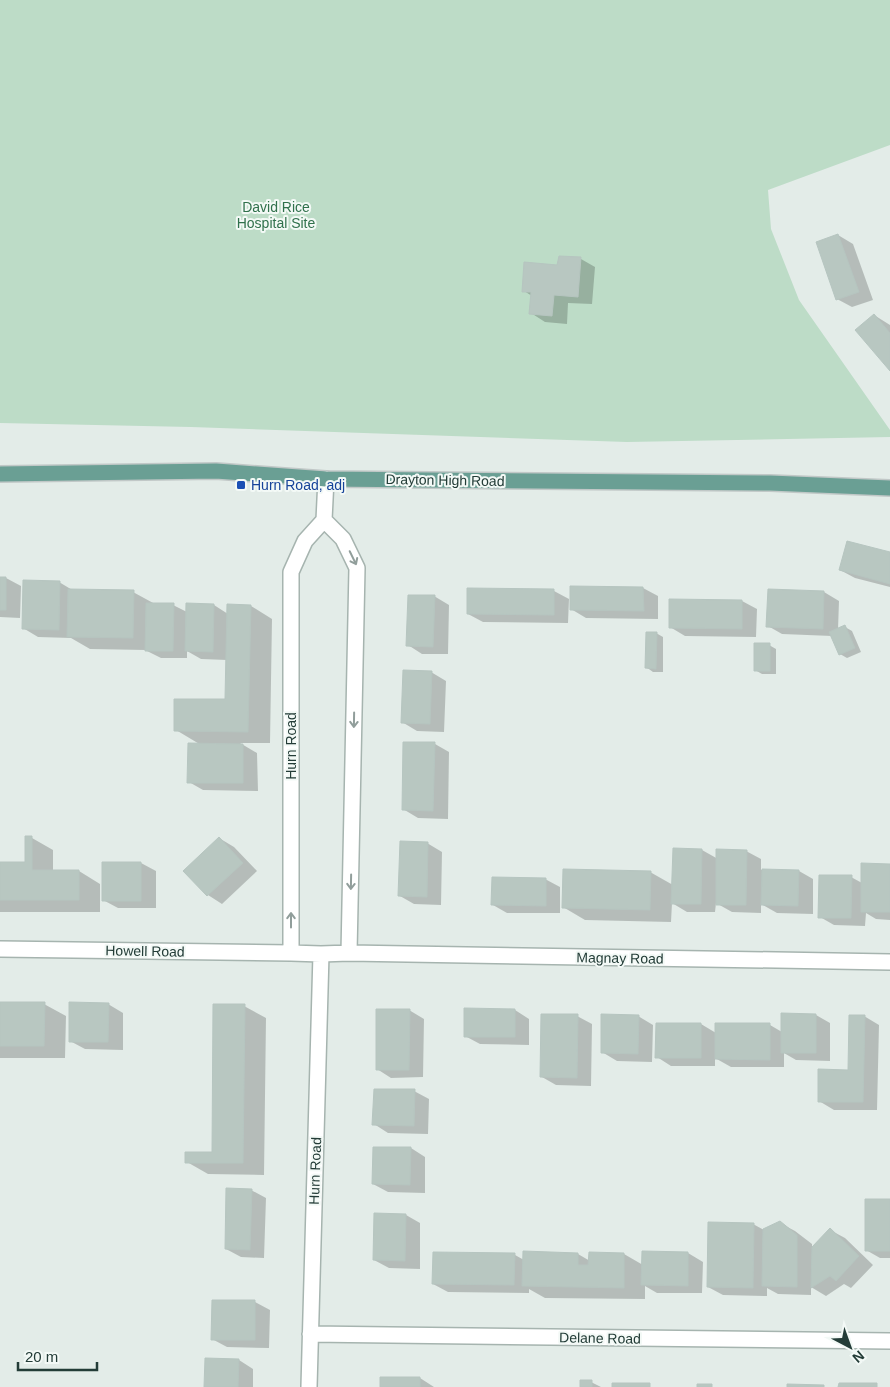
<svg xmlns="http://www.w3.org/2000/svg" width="890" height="1387" viewBox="0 0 890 1387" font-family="Helvetica,sans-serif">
	<rect width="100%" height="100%" fill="#e3ece8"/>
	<path fill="#bddcc7" d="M0,0H890V145L768,190L771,229L799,300L890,430V437L627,442L191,427L0,423Z"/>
	<path fill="#0003" d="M838,235L853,244L873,300L852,307L837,299Z
		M581,259L595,267L592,304L568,303L567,324L545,322L531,313L532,296L524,291L558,266Z
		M874,315L890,325V369Z
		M890,554V587L855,578L840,570Z
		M0,578H6L21,586L20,618L0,617Z
		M59,582L74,591L133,592L155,604L173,605L187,612L214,605L228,614L251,606L272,619L270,743H240L257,753L258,791L203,790L189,782L201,745L176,730L227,700V660L201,659L187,651V658H161L145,650L90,649L71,638L38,637L23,628Z
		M643,588L658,596V619L586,618L571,609Z
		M554,591L569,599L568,623L483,622L468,614Z
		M769,591L824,592L839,601L838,630L845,627L852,631L861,652L847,658L840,654L832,636L782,634L768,626Z
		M434,596L449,605L448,654H422L408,645Z
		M671,600L742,601L757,609L756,637L685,636L670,627Z
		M656,633L663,637V672H653L646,667Z
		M769,645L776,649V674H762L755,670Z
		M431,672L446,681L444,732L417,731L402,722Z
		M435,744L449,752L448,819L418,818L403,809Z
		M32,838L53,850V871H79L100,884V912H0V863H26Z
		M219,838L234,847L257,871L222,904L208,895L185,871Z
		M427,843L442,852L441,905L414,904L400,896Z
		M674,849L702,850L718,859L746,851L761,859V870L799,871L813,879V914L777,913L761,904V913L732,912L716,903L715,912H687L672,903L671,922L585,920L563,907L650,872L673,885Z
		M141,863L156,871V908H118L103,900Z
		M890,865V920L876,919L866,913L865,926L834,925L820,917L851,877L862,883Z
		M545,879L560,887V913H507L493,905Z
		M0,1003L44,1004L66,1016L65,1058H0Z
		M108,1004L123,1013V1050L85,1049L70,1041Z
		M244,1006L266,1018L264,1175L208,1174L187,1162L213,1154Z
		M409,1010L424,1019L423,1077L391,1078L377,1069Z
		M515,1010L529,1019V1045L480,1044L465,1036Z
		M816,1015L830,1023V1061L796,1060L784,1053V1067H731L715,1058V1066H671L657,1057L701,1024L716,1033L770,1025L782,1032Z
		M577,1016L592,1024L591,1086L556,1085L542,1077Z
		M638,1016L653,1025L652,1062L617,1061L602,1052Z
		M864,1016L879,1025L877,1110H834L819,1101L849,1071Z
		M414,1091L429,1099L428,1134L388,1133L374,1124Z
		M411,1148L425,1157V1193L388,1192L373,1184Z
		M251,1190L266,1198L264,1258L241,1257L226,1249Z
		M890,1200V1258H880L866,1250Z
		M406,1215L420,1223V1269L389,1268L374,1260Z
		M780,1223L795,1231L812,1244V1249L830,1230L845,1238L873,1265L851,1288L844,1284L826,1296L811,1287V1295L778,1294L767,1288V1296L723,1295L708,1287L753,1224L764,1230Z
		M643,1253H688L703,1262L702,1293H657L645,1286V1299L545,1298L529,1289V1293L448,1292L433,1284L515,1255L524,1260L578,1254L590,1261L624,1254L643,1265Z
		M213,1301L255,1302L270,1310L269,1348L227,1347L212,1339Z
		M239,1360L253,1369V1387H206Z
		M420,1378L434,1387H382Z
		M591,1382L601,1387H582Z"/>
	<path fill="#b8c7c1" stroke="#b6c5c0" d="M838,234L859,292L836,300L816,242Z
		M559,256L581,257L578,297L554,295L552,316L529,314L531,292H522L524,262L557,265Z
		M874,314L890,333V371L855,330Z
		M847,541L890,552V584L839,570Z
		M0,577H6V610H0Z
		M23,580L60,581L59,630L22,629Z
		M570,586L643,587L644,611L570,610Z
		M467,588L554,589V615L467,614Z
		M68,589L134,590L133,638L67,637Z
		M768,589L824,591L823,629L766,627Z
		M408,595H435L433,647L406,646Z
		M669,599L742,600V629L669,628Z
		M146,603H174L173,651H145Z
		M186,603L214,604L213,652L185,651Z
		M227,604L251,605L248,732L174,731V699H225Z
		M845,625L855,648L839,655L829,632Z
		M646,632H657L656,669L645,668Z
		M754,643H770V671H754Z
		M403,670L432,671L430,724L401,723Z
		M403,742H435L433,811L402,810Z
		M188,743L243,744V783H187Z
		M25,836H32V870H79V900H0V862H25Z
		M219,837L243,863L207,896L183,871Z
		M400,841L428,842L427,897L398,896Z
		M673,848L702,849L701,904H671Z
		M716,849L747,850L746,905H716Z
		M102,862H141V901H102Z
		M861,863L890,864V912H861Z
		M563,869L651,871L650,910L562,908Z
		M762,869L799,870L798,906L761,905Z
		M819,875H852L851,918H818Z
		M492,877L546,878V906L491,905Z
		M0,1002H45L44,1046H0Z
		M69,1002L109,1003L108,1042H69Z
		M213,1004H245L243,1163H185V1152H212Z
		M464,1008L515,1009V1037H464Z
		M376,1009H410L409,1070H376Z
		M781,1013L816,1014V1053H781Z
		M541,1014H578L577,1078L540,1077Z
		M601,1014L639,1015L638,1054L601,1053Z
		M849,1015H865L863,1102H818V1069L848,1070Z
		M656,1023H701V1058H655Z
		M715,1023H770V1060L715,1059Z
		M374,1089H415L414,1126L372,1125Z
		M373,1147H411L410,1185L372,1184Z
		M226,1188L252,1189L250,1250L225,1249Z
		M865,1199H890V1251H865Z
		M374,1213L406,1214L405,1261L373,1260Z
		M780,1221L797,1235V1287L762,1286L763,1229Z
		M708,1222L754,1223L753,1288L707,1287Z
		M830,1228L859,1256L836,1281L830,1276L811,1288L812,1247Z
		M523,1251L578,1253V1265H588L589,1252L624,1253V1288L522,1286Z
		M642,1251L688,1252V1286L641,1285Z
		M433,1252L515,1253L514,1285L432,1284Z
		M212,1300H255V1340H211Z
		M205,1358L239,1359L238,1387H204Z
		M380,1377H420V1387H380Z
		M580,1380H592V1387H580Z
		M612,1383H650V1387H612Z
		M839,1383H877V1387H838Z
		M697,1384H712V1387H697Z
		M787,1384L824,1385V1387H787Z"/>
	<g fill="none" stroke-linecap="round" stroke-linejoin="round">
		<g stroke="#a6b4af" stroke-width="18">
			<path id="street" d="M324,520L343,539L357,568L349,953L321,954L291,953V572L305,541L324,520L326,479
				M0,949L291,953
				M349,953L890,962
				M310,1334L890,1341
				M309,1387L321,954"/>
		</g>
		<g stroke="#c1c8c7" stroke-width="18">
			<path id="primary" d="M0,474L216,471L326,479L770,483L890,488"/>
		</g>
		<use href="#street" stroke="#fff" stroke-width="15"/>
		<use href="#primary" stroke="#6a9f94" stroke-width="15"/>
	</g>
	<defs><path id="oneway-shaft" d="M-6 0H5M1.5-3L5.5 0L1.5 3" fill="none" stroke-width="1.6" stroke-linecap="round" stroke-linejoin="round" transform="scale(1.25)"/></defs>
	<g stroke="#919e9b">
		<use href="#oneway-shaft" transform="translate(353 558) rotate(64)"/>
		<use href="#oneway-shaft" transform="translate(354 720) rotate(91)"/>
		<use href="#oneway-shaft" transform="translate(351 882) rotate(91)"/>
		<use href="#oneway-shaft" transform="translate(291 920) rotate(-90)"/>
	</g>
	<rect fill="#1a4fb4" stroke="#f3f9f6" stroke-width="2" x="236" y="480" width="10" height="10" rx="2.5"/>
	<g text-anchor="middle" stroke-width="4" stroke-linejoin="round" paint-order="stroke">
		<g font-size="14" fill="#30714c" stroke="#f3f9f6">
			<text x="276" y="212">David Rice<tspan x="276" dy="16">Hospital Site</tspan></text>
		</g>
		<g font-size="14" fill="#233c37" stroke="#f3f9f6">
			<text transform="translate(445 480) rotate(1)" y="5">Drayton High Road</text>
			<text transform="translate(291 746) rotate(-90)" y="5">Hurn Road</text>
			<text transform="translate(145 951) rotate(1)" y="5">Howell Road</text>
			<text transform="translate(620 958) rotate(1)" y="5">Magnay Road</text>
			<text transform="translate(315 1171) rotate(-88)" y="5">Hurn Road</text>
			<text transform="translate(600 1338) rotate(1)" y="5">Delane Road</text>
		</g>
		<g font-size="14" fill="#164399" stroke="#f3f9f6" text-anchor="start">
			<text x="251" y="490">Hurn Road, adj</text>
		</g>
	</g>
	<g transform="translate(850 1347) rotate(139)" stroke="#f3f9f6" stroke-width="4" paint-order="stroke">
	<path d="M0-4L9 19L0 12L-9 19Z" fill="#233c37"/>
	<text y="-8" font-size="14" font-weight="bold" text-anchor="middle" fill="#233c37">N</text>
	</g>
	<path d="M18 1362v8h79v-8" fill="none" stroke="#233c37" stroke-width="2.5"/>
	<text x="25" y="1362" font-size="15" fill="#233c37" stroke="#f3f9f6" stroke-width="4" paint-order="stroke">20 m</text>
</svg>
